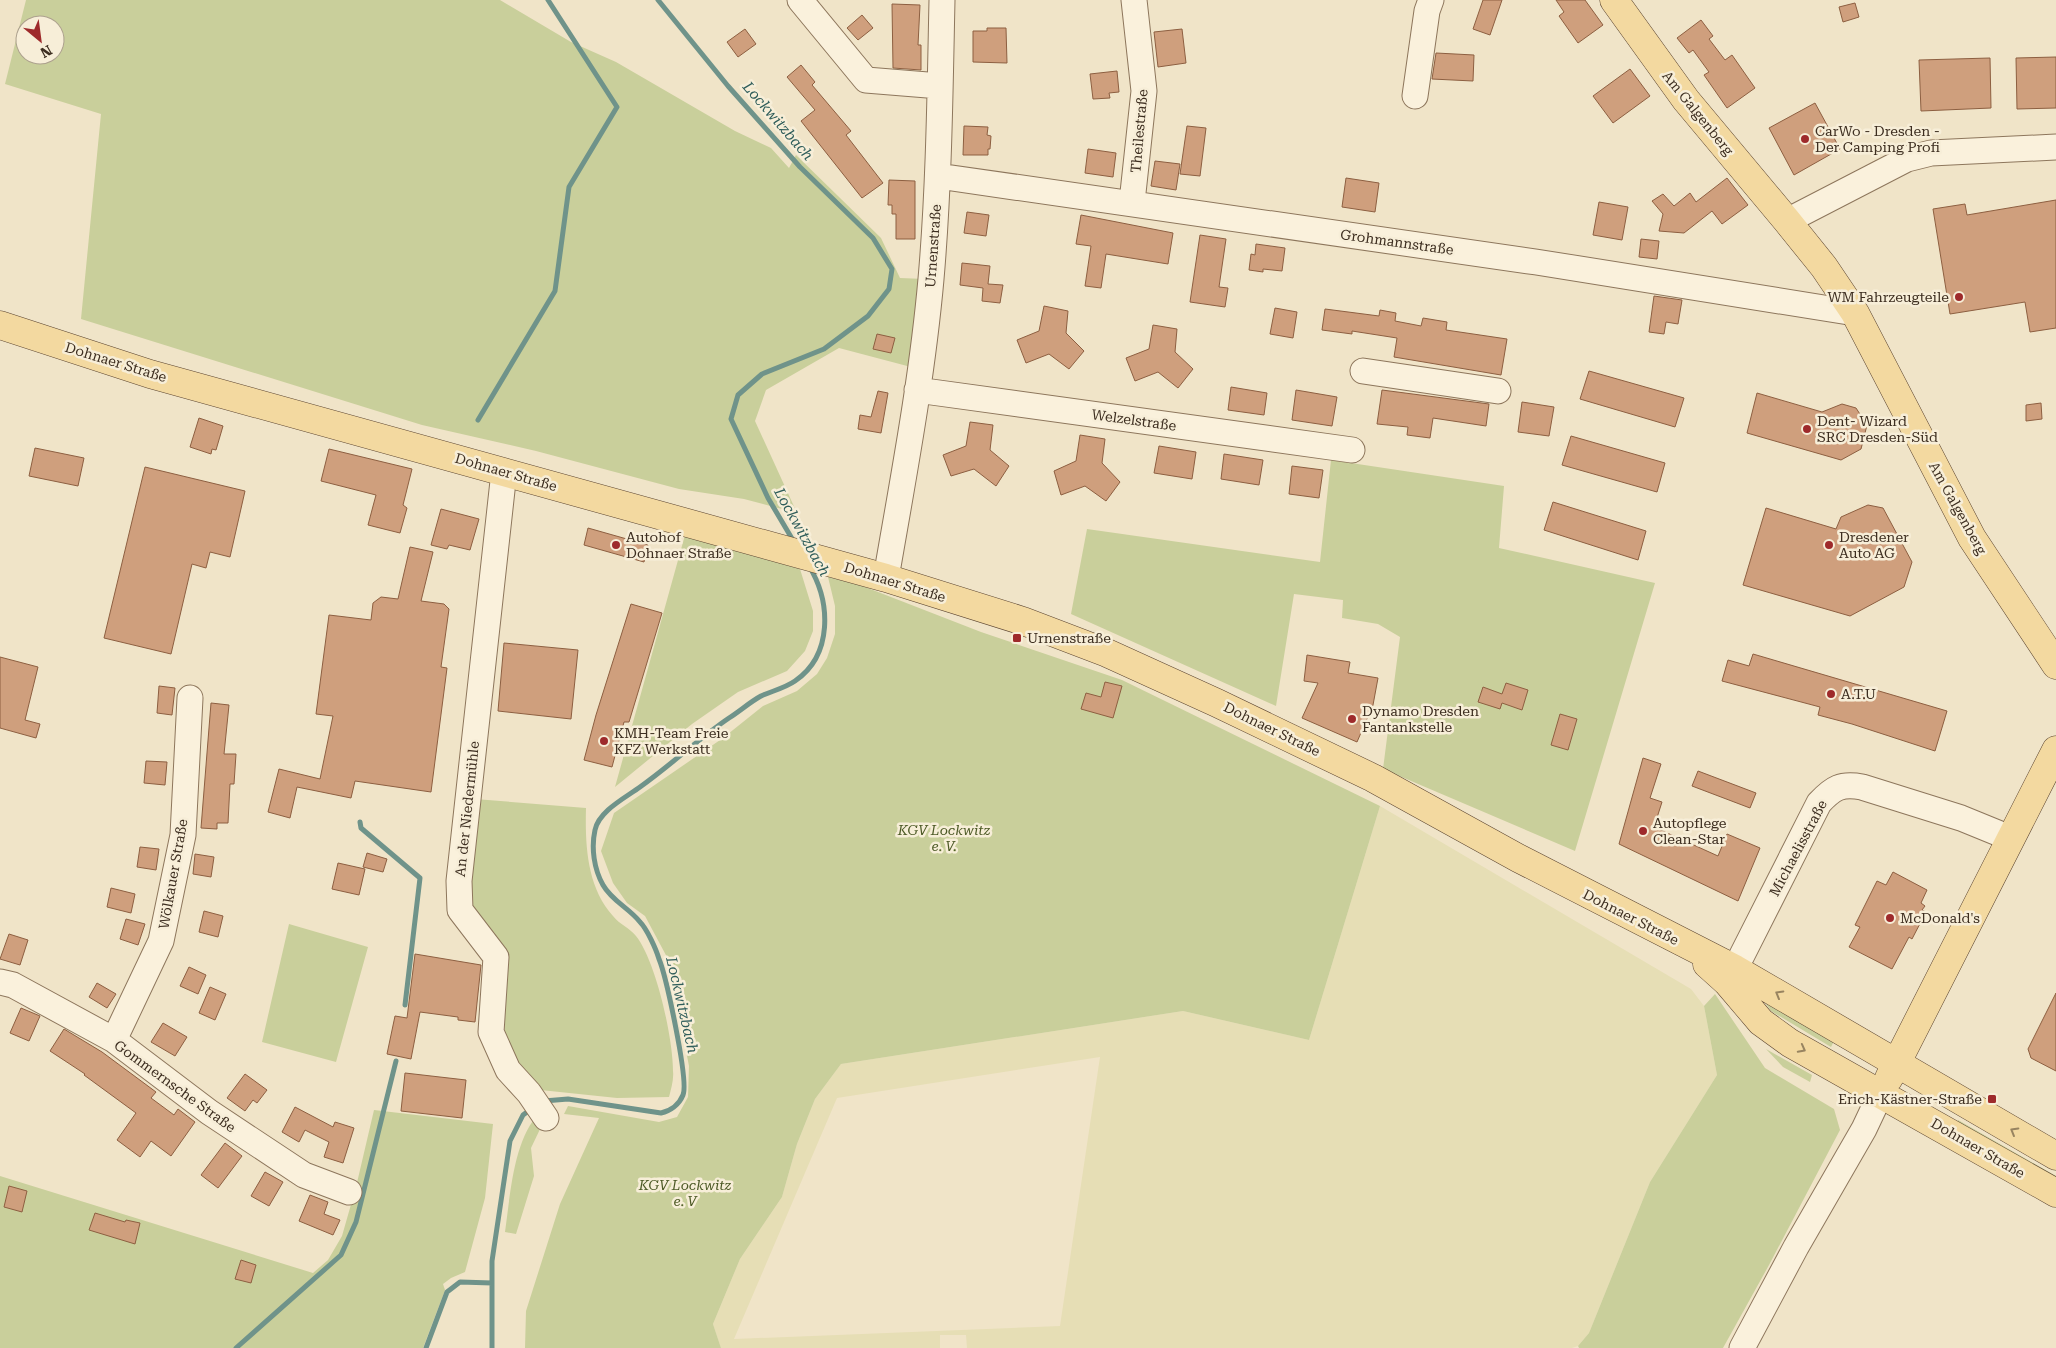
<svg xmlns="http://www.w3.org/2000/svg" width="2056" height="1348" viewBox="0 0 2056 1348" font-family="'Roboto Serif',serif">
	<rect width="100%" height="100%" fill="#f0e4c8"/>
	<path fill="#e6deb5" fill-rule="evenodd" d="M1380,806L1691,989L1704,1006L1717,1075L1650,1182L1589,1333L1578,1346L1572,1348H967L966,1335H940V1348H721L713,1324L740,1259L782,1197L797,1144L815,1099L841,1064L1183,1011L1309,1040ZM1100,1057L1060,1326L734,1339L837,1098Z"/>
	<path fill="#c9cf9b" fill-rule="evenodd" d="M26,0H500L571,42L616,62L735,131L771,148L789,168L796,155L881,238L900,278L925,279L911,367L839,348L766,390L755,421L797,513L744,499L679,489L536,451L422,425L81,319L101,114L5,84ZM25,25H55V55H25Z
		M1331,460L1504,486L1499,548L1655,583L1575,851L1383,769L1400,637L1378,624L1342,618L1343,600L1294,594L1276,706L1071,614L1087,529L1320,562Z
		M685,535L800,569L813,611V631L805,651L787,671L738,692L692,724L615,787Z
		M828,577L860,585L981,632L1122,680L1380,806L1309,1040L1183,1011L841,1064L815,1099L797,1144L782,1197L740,1259L713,1324L721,1348H525L526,1311L560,1204L599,1118L564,1114L568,1106L659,1122L677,1117L688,1097L689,1066L668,959L645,916L627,903L613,883L601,851L614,813L723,738L763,706L797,691L817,674L827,658L835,634V606Z
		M475,799L586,808C585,846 587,887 613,916C619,924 630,928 636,936C656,961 673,1038 673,1071C674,1079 671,1089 669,1097L617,1098L531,1089L504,1039L505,1014L465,905Z
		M289,924L368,947L336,1062L262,1042Z
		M1715,994L1765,1068L1834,1109L1840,1130L1769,1265L1723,1348H1579L1578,1346L1589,1333L1650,1182L1717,1075L1704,1006Z
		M1761,997L1834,1041L1831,1047L1771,1011Z
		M1766,1049L1812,1075L1810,1082L1783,1067Z
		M374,1110L493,1124L485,1198L465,1272L451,1278L443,1284L445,1290L423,1348H0V1176L313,1273L328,1260L342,1236L356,1187Z
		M536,1117L542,1125L531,1148L534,1176L516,1234L505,1232C510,1198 513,1144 536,1117Z
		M1958,1120L2056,1176V1183L1954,1127Z"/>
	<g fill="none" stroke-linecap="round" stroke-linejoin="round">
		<path stroke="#6f938a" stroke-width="5" d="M658,0L728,86L800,167L873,238L892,269L889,289L868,316L824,349L762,374L738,395L731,419L768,498L794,542
			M478,420L555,291L569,187L617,107L548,0
			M360,822L361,828L420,878L405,1005
			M544,1101L568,1099L661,1113C670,1111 679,1105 683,1095C689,1081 666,976 659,959C656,949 647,929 640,922C629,908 612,901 603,885C594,869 591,848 595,830C599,811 625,798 640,787C671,765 698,739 729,718C740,711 750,702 761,696C772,691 785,688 795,681C833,655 831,602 809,566
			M236,1348L341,1255L356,1222L396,1061
			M426,1348L447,1292L460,1282L492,1283
			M492,1348V1261L510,1141L523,1115L531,1109"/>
	</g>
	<path fill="#cf9f7d" stroke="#8d5f41" d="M1483,0H1502L1490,35L1473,29Z
		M1556,0H1585L1603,25L1578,43L1559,16L1564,12Z
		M1855,3L1859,17L1843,22L1839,7Z
		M892,4L920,5L918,45H921V70L893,68Z
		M862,15L873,28L858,40L847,28Z
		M1701,20L1713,36L1709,39L1725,60L1732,55L1755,88L1727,108L1704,75L1709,72L1693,50L1689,53L1677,38Z
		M987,28H1006L1007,63L973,62V31H987Z
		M745,29L756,44L738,57L727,42Z
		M1182,29L1186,63L1158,67L1154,32Z
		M1436,53L1474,55L1473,81L1432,79Z
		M2056,57V108L2017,109L2016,58Z
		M1990,58L1991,108L1921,111L1919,60Z
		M801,65L815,82L812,85L851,131L846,135L883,183L862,198L801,121L815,110L787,77Z
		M1630,69L1650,96L1613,123L1593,96Z
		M1117,71L1119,92L1109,93L1110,98L1093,99L1090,74Z
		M1815,103L1840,149L1794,175L1769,128Z
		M964,126L988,127L987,135L991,136L990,149H988V155H963Z
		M1187,126L1206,128L1200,176L1180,174Z
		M1088,149L1116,153L1113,177L1085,173Z
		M1155,161L1180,164L1176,190L1151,186Z
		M1346,178L1379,183L1375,212L1342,207Z
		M1727,178L1748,205L1722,224L1712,211L1684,233L1659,231L1663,214L1652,201L1663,194L1674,206L1690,193L1696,202Z
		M889,180L915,181V239H896V214H892V205H888Z
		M2056,200V328L2030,332L2025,302L1950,314L1933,209L1965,204L1967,215Z
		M1599,202L1628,207L1622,240L1593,235Z
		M967,212L989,215L986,236L964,233Z
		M1081,215L1173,233L1168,264L1106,254L1101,288L1085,286L1091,246L1076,244Z
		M1200,235L1226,239L1219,287L1228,288L1225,307L1190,302Z
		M1641,239L1659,241L1657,259L1639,257Z
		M1256,244L1285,248L1282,271L1263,269V272L1249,270L1251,254L1255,255Z
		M962,263L990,266L988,284L1003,285L1000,303L982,301L983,288L960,285Z
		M1654,296L1682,300L1678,324L1666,322L1664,334L1649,332Z
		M1044,306L1068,311L1066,333L1084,351L1069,369L1049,354L1026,363L1017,340L1039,331Z
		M1275,308L1297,312L1293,338L1270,334Z
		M1325,309L1379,316L1380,310L1396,313L1395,321L1421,326L1423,318L1447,322L1446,330L1507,339L1501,375L1394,357L1397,338L1352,331V334L1322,330Z
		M1153,325L1177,329L1175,352L1193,369L1178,388L1158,372L1135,381L1126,358L1149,349Z
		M877,334L895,338L891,353L873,349Z
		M1589,371L1684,398L1675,427L1580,399Z
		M1231,387L1267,393L1264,415L1228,410Z
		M1296,390L1337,397L1332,426L1292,420Z
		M1382,390L1489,404L1486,426L1433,418L1430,438L1407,435L1408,427L1377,424Z
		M878,391L888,393L881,433L858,429L860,415L871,417Z
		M1757,393L1822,412L1842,404L1856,408L1867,425L1861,449L1841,460L1747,433Z
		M1522,402L1554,407L1549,436L1518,432Z
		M2041,403L2042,419L2026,421V405Z
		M199,418L223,426L216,450L212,449L211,454L190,447Z
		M970,422L993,425L990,450L1009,466L996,486L974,469L951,476L943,455L966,446Z
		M1080,435L1105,439L1102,463L1120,482L1106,501L1085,486L1061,495L1054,471L1076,461Z
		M1571,436L1665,463L1657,492L1562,465Z
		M1159,446L1196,452L1192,479L1154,473Z
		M35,448L84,458L78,486L29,476Z
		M329,449L412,469L403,505L407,508L400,533L368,525L376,495L321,481Z
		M1224,454L1263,460L1259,485L1221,479Z
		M1292,466L1323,470L1319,498L1289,494Z
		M145,467L245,491L230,557L210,552L206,568L192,564L171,654L104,638Z
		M1553,502L1646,531L1638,560L1544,530Z
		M1868,505L1883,508L1912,562L1904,587L1850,616L1743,585L1766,508L1836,529L1841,517Z
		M441,509L479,519L470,550L449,545L447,549L431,545Z
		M588,528L648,545L644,562L584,545Z
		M410,547L433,552L421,601L444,604L449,609L441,667L447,668L431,792L355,781L351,798L297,787L290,818L268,812L279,769L320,779L333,716L316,714L329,615L371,620L373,603L381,597L398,599Z
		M631,604L662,613L629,722H624L612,767L584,760L596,715Z
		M504,643L578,650L571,719L498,711Z
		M1753,654L1947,711L1935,751L1852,724L1818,715L1820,707L1722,681L1728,660L1749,666Z
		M1307,655L1350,662L1348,673L1378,678L1373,705L1357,742L1302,718L1318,683L1304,681Z
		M0,657L38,667L25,720L40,724L36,738L0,728Z
		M1105,682L1122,686L1113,718L1081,709L1086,693L1101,697Z
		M1506,683L1528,690L1522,710L1502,703L1500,709L1478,702L1483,687L1502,694Z
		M159,686L175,688L172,715L157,713Z
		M211,703L229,705L224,754H236L234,784H230L228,823H217V829L201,828Z
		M1560,714L1577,719L1568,750L1551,745Z
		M1643,758L1661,764L1650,798L1662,802L1654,827L1718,856L1727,834L1760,848L1738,901L1619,844Z
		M146,761L167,762L165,785L144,783Z
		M1698,771L1756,793L1750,808L1692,786Z
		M140,847L159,849L156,870L137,867Z
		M367,853L387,859L383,872L363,867Z
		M195,854L214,857L211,877L193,874Z
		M338,863L365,869L359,895L332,889Z
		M1893,872L1927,890L1921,903L1925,906L1922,910L1926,912L1912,939L1909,937L1892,969L1849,947L1860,927L1855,925L1877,881L1886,885Z
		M111,888L135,894L131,913L107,907Z
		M204,911L223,916L218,937L199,932Z
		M126,919L145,924L138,945L120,939Z
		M9,934L28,940L20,965L0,959Z
		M415,954L481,965L475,1022L458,1020V1017L420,1012L411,1059L387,1054L395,1016L407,1018Z
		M189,967L206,975L198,994L180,986Z
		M97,983L116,994L107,1008L89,997Z
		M210,987L226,994L215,1020L199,1013Z
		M2056,993V1071L2031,1058L2028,1049Z
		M21,1008L40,1016L29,1041L10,1033Z
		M163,1023L187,1037L175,1056L151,1042Z
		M64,1029L102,1052L156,1092L151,1098L174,1115L178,1109L195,1122L171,1156L151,1141L140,1157L117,1140L136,1113L84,1075L85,1074L50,1051Z
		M405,1073L466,1080L462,1118L401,1111Z
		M245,1074L267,1090L257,1103L253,1100L245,1111L227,1098Z
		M295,1107L333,1127L335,1122L354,1128L343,1163L324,1157L329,1142L305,1130L299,1142L282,1132Z
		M225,1143L242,1156L218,1188L201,1175Z
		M265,1172L283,1182L269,1206L251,1196Z
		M9,1186L27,1191L22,1212L4,1207Z
		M310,1195L328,1202L324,1214L340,1220L333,1235L299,1221Z
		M95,1213L125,1222L126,1220L140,1223L135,1244L89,1230Z
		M241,1260L256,1265L251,1283L235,1279Z"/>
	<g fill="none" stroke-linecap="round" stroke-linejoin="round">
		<g stroke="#8d765c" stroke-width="27">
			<path id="minor" d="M800,0L866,80L940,86
				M1415,96L1427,11L1431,0
				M938,176L1536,262L1855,313
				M1132,202L1144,91L1134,0
				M1787,221L1907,159L1931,153L2056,147
				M1363,371L1498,391
				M917,390L1352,450
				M504,472L459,881L460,910L496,957L491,1032L508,1070L529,1093L546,1118
				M886,578C903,479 922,380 931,279C939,187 940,93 942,0
				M1735,969L1819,803C1833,788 1841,783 1862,787L1961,818L2010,838
				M0,982L13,985L114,1040L209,1112L304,1175L349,1192
				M114,1040L161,941L183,835L190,698
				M1742,1348L1796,1247L1864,1129L1881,1093"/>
		</g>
		<g stroke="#5b4430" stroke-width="29">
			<path id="major" d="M1614,0L1686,100L1787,221L1824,267L1855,313L1972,538L2056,665
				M0,325L150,374L886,578L1023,621L1107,653L1217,703L1373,778L1518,858L1735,969L2056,1156
				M1707,964L1727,982L1761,1022L1790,1043L2056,1193
				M1889,1078L2056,750"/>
		</g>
		<use href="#minor" stroke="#faf1dc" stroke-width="25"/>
		<use href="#major" stroke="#f3d9a0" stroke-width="28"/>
	</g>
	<defs><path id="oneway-chevron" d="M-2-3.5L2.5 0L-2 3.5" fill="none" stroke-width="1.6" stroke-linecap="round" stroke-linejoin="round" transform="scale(1.25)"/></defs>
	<g stroke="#988460">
		<use href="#oneway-chevron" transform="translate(1779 994) rotate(-150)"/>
		<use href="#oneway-chevron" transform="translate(1802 1049) rotate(28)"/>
		<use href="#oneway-chevron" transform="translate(2014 1131) rotate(-150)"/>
	</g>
	<g fill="#9e2a2b" stroke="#f7eed8" stroke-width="2">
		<circle cx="1805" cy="139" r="5"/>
		<circle cx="1959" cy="297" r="5"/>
		<circle cx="1807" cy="429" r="5"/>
		<circle cx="616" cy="545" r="5"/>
		<circle cx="1829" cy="545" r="5"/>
		<rect x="1012" y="633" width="10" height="10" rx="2.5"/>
		<circle cx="1831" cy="694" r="5"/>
		<circle cx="1352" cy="719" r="5"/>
		<circle cx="604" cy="741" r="5"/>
		<circle cx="1643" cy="831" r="5"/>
		<circle cx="1890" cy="918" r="5"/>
		<rect x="1987" y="1094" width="10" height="10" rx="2.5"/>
	</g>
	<g text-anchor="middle" stroke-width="5" stroke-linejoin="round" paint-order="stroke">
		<g font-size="14" fill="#3d2e20" stroke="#f7eed8">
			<text transform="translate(1698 113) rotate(51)" y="5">Am Galgenberg</text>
			<text transform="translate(1139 131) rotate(-85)" y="5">Theilestraße</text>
			<text transform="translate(1397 242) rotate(8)" y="5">Grohmannstraße</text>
			<text transform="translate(933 246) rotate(-86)" y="5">Urnenstraße</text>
			<text transform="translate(116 362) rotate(17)" y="5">Dohnaer Straße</text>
			<text transform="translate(1134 420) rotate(8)" y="5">Welzelstraße</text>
			<text transform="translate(506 472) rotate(16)" y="5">Dohnaer Straße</text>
			<text transform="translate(1958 508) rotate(61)" y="5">Am Galgenberg</text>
			<text transform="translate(895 582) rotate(17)" y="5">Dohnaer Straße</text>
			<text transform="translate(1272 729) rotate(26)" y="5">Dohnaer Straße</text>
			<text transform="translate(467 809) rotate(-84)" y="5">An der Niedermühle</text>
			<text transform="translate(1798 848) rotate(-62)" y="5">Michaelisstraße</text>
			<text transform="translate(173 874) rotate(-80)" y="5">Wölkauer Straße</text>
			<text transform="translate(1631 917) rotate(27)" y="5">Dohnaer Straße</text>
			<text transform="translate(175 1086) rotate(36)" y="5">Gommernsche Straße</text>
			<text transform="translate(1978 1148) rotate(30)" y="5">Dohnaer Straße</text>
		</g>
		<g font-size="14" fill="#3d2e20" stroke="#f7eed8" text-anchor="start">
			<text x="1815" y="136">CarWo - Dresden -<tspan x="1815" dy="16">Der Camping Profi</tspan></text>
			<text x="1949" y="302" text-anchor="end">WM Fahrzeugteile</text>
			<text x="1817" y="426">Dent- Wizard<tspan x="1817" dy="16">SRC Dresden-Süd</tspan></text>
			<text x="626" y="542">Autohof<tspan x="626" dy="16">Dohnaer Straße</tspan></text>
			<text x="1839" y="542">Dresdener<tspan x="1839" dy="16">Auto AG</tspan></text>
			<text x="1027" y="643">Urnenstraße</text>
			<text x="1841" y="699">A.T.U</text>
			<text x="1362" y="716">Dynamo Dresden<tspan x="1362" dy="16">Fantankstelle</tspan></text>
			<text x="614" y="738">KMH-Team Freie<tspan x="614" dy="16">KFZ Werkstatt</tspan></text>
			<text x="1653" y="828">Autopflege<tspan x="1653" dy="16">Clean-Star</tspan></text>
			<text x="1900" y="923">McDonald's</text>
			<text x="1982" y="1104" text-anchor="end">Erich-Kästner-Straße</text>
		</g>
		<g font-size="14" font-style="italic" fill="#4d5a26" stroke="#f7eed8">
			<text x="944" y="835">KGV Lockwitz<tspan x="944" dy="16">e. V.</tspan></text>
			<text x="685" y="1190">KGV Lockwitz<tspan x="685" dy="16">e. V</tspan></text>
		</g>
		<g font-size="15" font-style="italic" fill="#2f5d5a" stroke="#f7eed8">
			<text transform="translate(778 121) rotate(49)" y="5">Lockwitzbach</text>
			<text transform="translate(802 532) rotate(61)" y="5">Lockwitzbach</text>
			<text transform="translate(682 1005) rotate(77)" y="5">Lockwitzbach</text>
		</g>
	</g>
	<g transform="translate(40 40) rotate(151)"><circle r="24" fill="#f7eed8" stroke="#ada18e"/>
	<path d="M0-4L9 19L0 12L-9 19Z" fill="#9e2a2b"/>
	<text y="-8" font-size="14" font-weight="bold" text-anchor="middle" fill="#3d2e20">N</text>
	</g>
</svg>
